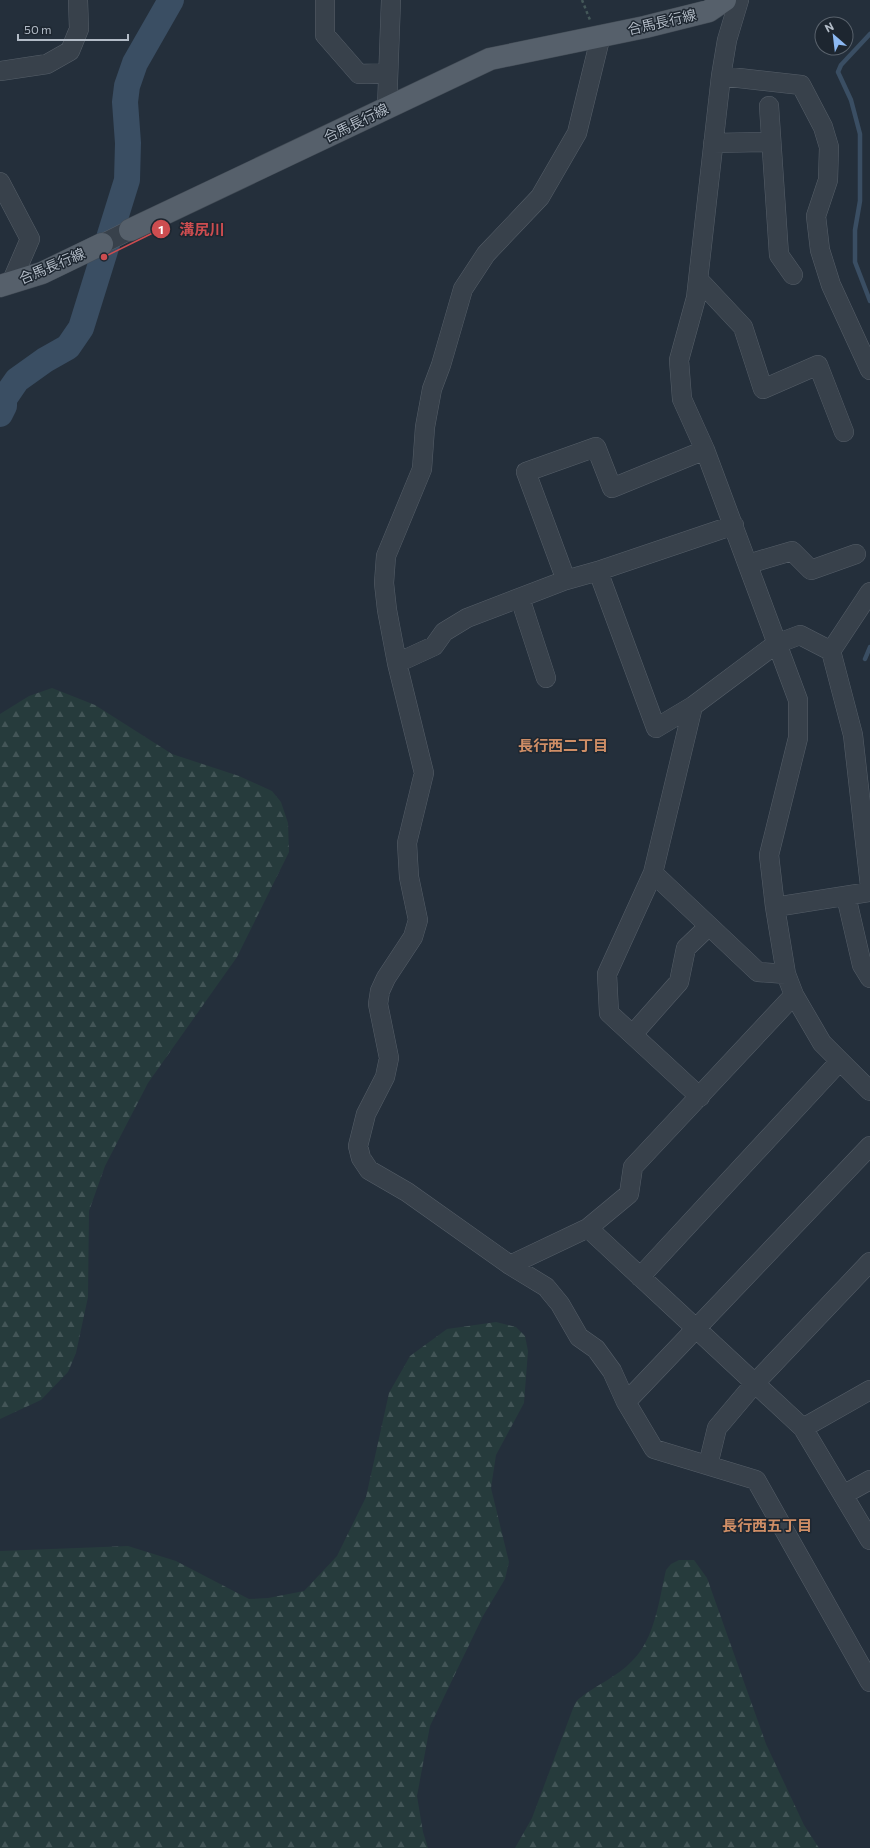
<svg xmlns="http://www.w3.org/2000/svg" width="870" height="1848" viewBox="0 0 870 1848" font-family="Commissioner,'Noto Sans JP',sans-serif">
	<defs>
		<pattern id="forest-firs" width="22" height="20" patternUnits="userSpaceOnUse"><rect width="22" height="20" fill="#263b3c"/><path d="M5 1l3.5 6h-7zM16 11l3.5 6h-7z" fill="#435557"/></pattern>
	</defs>
	<rect width="100%" height="100%" fill="#242f3b"/>
	<path fill="url(#forest-firs)" d="M52,688L95,705L172,754L239,776L272,791L281,802L288,823L289,852L237,957L148,1083L105,1166L89,1211L88,1297L76,1353L68,1372L41,1400L0,1419V714L29,696Z
		M496,1322L516,1327L525,1336L528,1351L524,1403L496,1455L491,1488L509,1562L505,1579L483,1616L430,1726L417,1796L423,1832L428,1848H0V1551L128,1546L176,1561L249,1599L268,1598L304,1591L337,1556L366,1497L389,1393L410,1356L447,1329Z
		M679,1560H694L707,1578L766,1744L804,1825L819,1848H515L532,1818L572,1711C574,1706 576,1700 580,1698C596,1685 617,1677 632,1661C655,1639 659,1600 666,1570L671,1564Z"/>
	<g fill="none" stroke-linecap="round" stroke-linejoin="round">
		<path stroke="#3a4e63" stroke-width="4.5" d="M870,34L841,65L838,72L851,100L860,134V201L855,230V262L870,301
			M865,659L870,647"/>
		<path stroke="#3a4e63" stroke-width="26" d="M0,414L4,406V399L17,380L45,360L68,347L81,328L127,180L128,143L125,102L127,86L135,63L171,0"/>
		<g stroke="#565f69" stroke-width="20">
			<path id="minor" d="M325,0V35L359,74L388,73
				M739,0L727,40L721,76L696,298L679,360L682,399L705,450L798,700V738L769,855L775,907L786,974L794,995L822,1043L870,1091
				M601,35L577,133L540,197L486,254L463,289L441,365L432,389L425,427L422,469L386,556L384,583L387,610L397,663L424,773L407,843L409,877L418,920L413,937L386,978L380,991L378,1004L389,1058L385,1077L366,1114L358,1146L361,1158L369,1170L407,1192L510,1265L546,1287L560,1304L579,1337L596,1349L612,1371L626,1402
				M0,71L47,64L70,51L79,29L78,0
				M721,76L801,85L823,127L829,147L828,180L816,216L820,250L831,285L870,370
				M769,106L779,255L793,275
				M387,108L391,0
				M713,143L771,142
				M0,182L30,239L11,283
				M102,244L130,230
				M698,279L743,327L763,389L818,365L844,432
				M734,525L598,571L656,728L693,706L776,644L800,635L831,651
				M748,564L792,551L811,570L856,554
				M598,571L566,580L526,472L596,447L612,488L705,450
				M870,592L831,651L853,735L870,886
				M520,598L546,678
				M397,663L434,646L444,632L467,618L566,580
				M693,706L653,873L607,974L609,1013L700,1097
				M653,873L758,972L786,974
				M846,896L862,965L870,978
				M775,907L870,892
				M633,1034L679,982L686,948L709,926
				M870,1146L626,1402L654,1449L756,1480L870,1682
				M588,1228L803,1428L870,1540
				M510,1265L588,1228L629,1194L633,1167L794,995
				M640,1277L840,1061
				M803,1428L870,1390
				M708,1465L717,1428L755,1383L870,1262
				M843,1495L870,1480"/>
		</g>
		<g stroke="#414a54" stroke-width="23">
			<path id="major" d="M130,230L490,59L645,27L709,11L725,0
				M0,286L42,273L102,244"/>
		</g>
		<path stroke="#445859" stroke-width="2.5" stroke-dasharray="3 3" stroke-linecap="butt" d="M582,0L590,20"/>
		<use href="#minor" stroke="#38414b" stroke-width="19"/>
		<use href="#major" stroke="#56606b" stroke-width="22"/>
	</g>
	<g text-anchor="middle" stroke-width="3" stroke-linejoin="round" paint-order="stroke">
		<g font-size="14" fill="#b3bcc7" stroke="#1d2630">
			<text transform="translate(662 22) rotate(-13)" y="5">合馬長行線</text>
			<text transform="translate(356 123) rotate(-26)" y="5">合馬長行線</text>
			<text transform="translate(52 266) rotate(-23)" y="5">合馬長行線</text>
		</g>
		<g font-size="15" font-weight="bold" fill="#cf8e66" stroke="#1d2630">
			<text x="563" y="751">長行西二丁目</text>
			<text x="767" y="1531">長行西五丁目</text>
		</g>
	</g>
	<path fill="none" stroke="#cd4d50" stroke-width="1.5" d="M104 257L161 229"/>
	<g fill="#cd4d50" stroke="#1d2630" stroke-width="1.5">
		<circle cx="104" cy="257" r="4"/>
		<circle cx="161" cy="229" r="10"/>
	</g>
	<g font-size="12" text-anchor="middle" font-weight="bold" fill="#fff">
		<text x="161" y="234">1</text>
	</g>
	<g font-size="15" text-anchor="middle" font-weight="bold" fill="#cd4d50" stroke="#1d2630" stroke-width="3" stroke-linejoin="round" paint-order="stroke">
		<text x="202" y="235">溝尻川</text>
	</g>
	<g transform="translate(834 36) rotate(332)"><circle r="19" fill="#1d2630" stroke="#59626c"/>
	<path d="M0-3L7 15L0 10L-7 15Z" fill="#8cb9f3"/>
	<text y="-6" font-size="11" font-weight="bold" text-anchor="middle" fill="#b3bcc7">N</text>
	</g>
	<path d="M18 34v6h110v-6" fill="none" stroke="#b3bcc7" stroke-width="2"/>
	<text x="24" y="34" font-size="12" fill="#b3bcc7" stroke="#1d2630" stroke-width="3" paint-order="stroke">50 m</text>
</svg>
